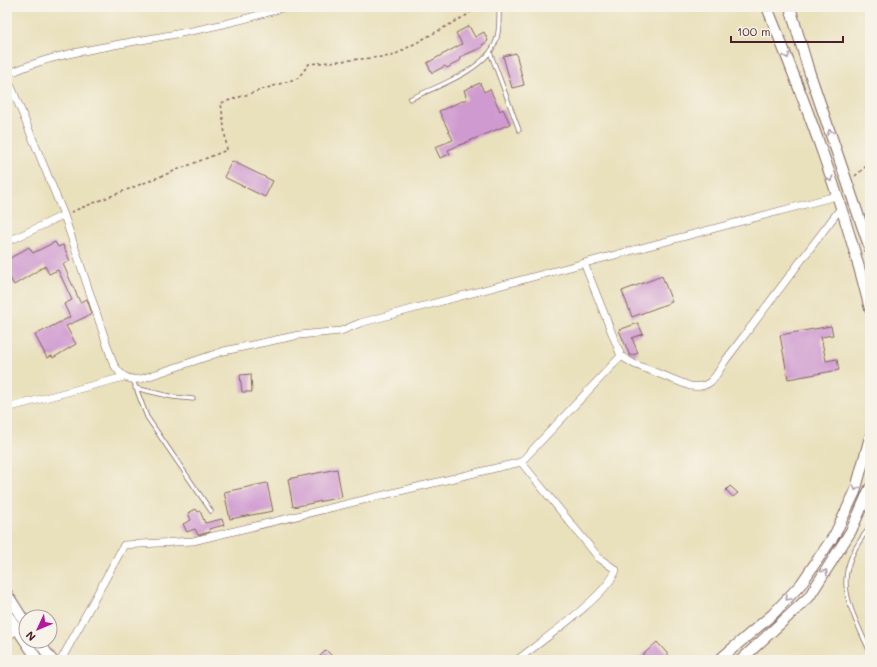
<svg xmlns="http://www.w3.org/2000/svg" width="877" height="667" viewBox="0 0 877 667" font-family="Mali,sans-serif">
	<rect width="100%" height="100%" fill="#f7f3e8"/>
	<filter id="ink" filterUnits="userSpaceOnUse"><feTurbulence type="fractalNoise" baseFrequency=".025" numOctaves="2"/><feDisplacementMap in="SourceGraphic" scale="8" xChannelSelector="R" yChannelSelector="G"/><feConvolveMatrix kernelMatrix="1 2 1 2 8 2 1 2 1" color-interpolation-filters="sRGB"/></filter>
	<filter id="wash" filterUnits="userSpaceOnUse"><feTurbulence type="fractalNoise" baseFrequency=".012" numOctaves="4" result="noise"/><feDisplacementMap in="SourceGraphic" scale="16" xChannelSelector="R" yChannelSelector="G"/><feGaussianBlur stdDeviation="0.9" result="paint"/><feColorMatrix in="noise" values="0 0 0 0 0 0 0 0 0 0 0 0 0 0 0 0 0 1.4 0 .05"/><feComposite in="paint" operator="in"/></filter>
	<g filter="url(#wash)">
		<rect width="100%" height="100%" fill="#e9e0bc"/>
		<g id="blocks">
			<path fill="#cf9ad0" d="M469,26L475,37L484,32L488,41L482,45L483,47L460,57L461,60L447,68L445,66L432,73L427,63L462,44L456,33Z
				M516,53L524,85L512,88L503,56Z
				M480,83L484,92L490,89L500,111L503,109L510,124L448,150L450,154L440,158L435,147L453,140L439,111L467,99L464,90Z
				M232,161L273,181L265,197L224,177Z
				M55,242L58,247L63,245L70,261L63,264L80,302L87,299L92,314L66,326L76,344L53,358L52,356L47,358L35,335L70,317L64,304L72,300L58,270L49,274L45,266L14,285L7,273V260L29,247L33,253Z
				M662,276L672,302L632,317L622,291Z
				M638,323L643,334L632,338L638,353L630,356L619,330Z
				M831,326L833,335L821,337L826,361L837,359L839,370L788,379L780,335Z
				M251,374L252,392H242L240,375Z
				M337,469L342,497L293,507L288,479Z
				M267,483L273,511L230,519L224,492Z
				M730,486L738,493L733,497L726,490Z
				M196,509L198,512L200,511L205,523L222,519L224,525L209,529L210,532L198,535L195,529L187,532L183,524L191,520L188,513Z
				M657,642L673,660H637Z
				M326,650L336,660H316Z"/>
		</g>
	</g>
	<g filter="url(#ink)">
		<use href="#blocks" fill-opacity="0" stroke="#82635e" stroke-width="1"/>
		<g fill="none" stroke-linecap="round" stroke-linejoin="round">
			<g stroke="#82635e" stroke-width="5">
				<path id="service" d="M490,52L519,130
					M410,99C435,87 486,70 496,41C500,30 499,18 499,7
					M133,380L147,417L211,511
					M135,388L173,397L193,399
					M870,527C830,576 847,601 870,652"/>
			</g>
			<g stroke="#82635e" stroke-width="8">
				<path id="minor" d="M15,71C54,54 95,49 136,41C186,33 237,23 285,7
					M7,87L11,86L64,215L7,242
					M64,215L113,363C120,375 127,381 141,379L224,351L299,335L341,331L360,323L836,196
					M584,263L621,356L634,364L690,386C711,389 715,377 725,361L840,209
					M7,408L124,377
					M7,638L17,629
					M61,660L124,545L193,541L521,462L621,356
					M517,660C540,642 607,596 616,570L599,558L521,462"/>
			</g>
			<g stroke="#82635e" stroke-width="12">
				<path id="secondary" d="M767,7C806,104 845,207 870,309
					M790,7L808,68L870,249
					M7,594L26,624
					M7,614L38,660
					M38,641L52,660
					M719,660L773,614L801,584L835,534L855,492L870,437
					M741,660L809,597L851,531L870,488"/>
			</g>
			<path stroke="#82635e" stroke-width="1.5" stroke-dasharray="3 3" stroke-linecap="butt" d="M855,176L870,163
				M71,212L227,150L221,103L298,78L309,64L392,56L469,14L473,7"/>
			<use href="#service" stroke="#fff" stroke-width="3.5"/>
			<use href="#minor" stroke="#fff" stroke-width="7"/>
			<use href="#secondary" stroke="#fff" stroke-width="10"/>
		</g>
		<defs><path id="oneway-chevron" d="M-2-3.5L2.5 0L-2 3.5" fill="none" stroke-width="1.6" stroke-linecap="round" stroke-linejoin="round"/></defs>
		<g stroke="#ae9aa0">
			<use href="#oneway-chevron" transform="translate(787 56) rotate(68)"/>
			<use href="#oneway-chevron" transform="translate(830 132) rotate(-110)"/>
			<use href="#oneway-chevron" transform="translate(830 179) rotate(72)"/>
			<use href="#oneway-chevron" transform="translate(856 488) rotate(107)"/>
			<use href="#oneway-chevron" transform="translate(825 572) rotate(-57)"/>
			<use href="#oneway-chevron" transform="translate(788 598) rotate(133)"/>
		</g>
	</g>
	<rect width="877" height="667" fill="none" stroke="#f7f3e8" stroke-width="24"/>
	<g transform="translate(38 629) rotate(226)"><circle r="19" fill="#f7f3e8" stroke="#b29e9c"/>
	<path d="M0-3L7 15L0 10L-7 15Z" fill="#b5179e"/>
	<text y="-6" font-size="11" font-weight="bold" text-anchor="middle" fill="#4a1f2b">N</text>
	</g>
	<path d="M731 36v6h112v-6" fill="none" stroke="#4a1f2b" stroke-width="2"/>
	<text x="737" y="36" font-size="12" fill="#4a1f2b" stroke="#f7f3e8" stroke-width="3" paint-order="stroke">100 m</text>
</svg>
